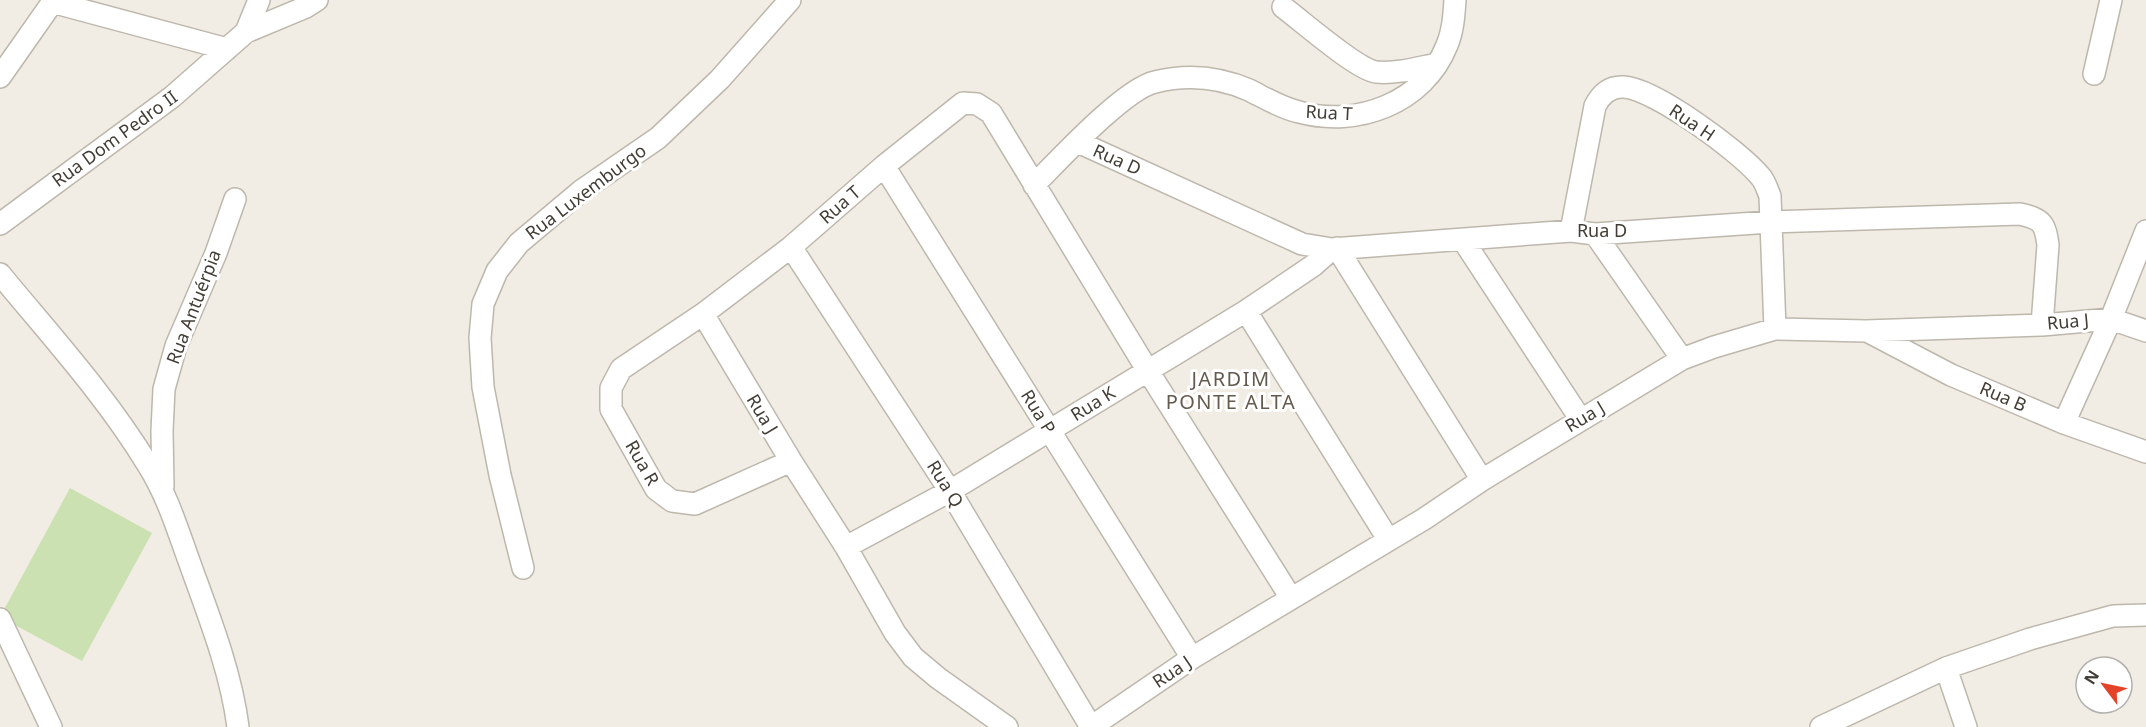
<svg xmlns="http://www.w3.org/2000/svg" width="2146" height="727" viewBox="0 0 2146 727" font-family="'Noto Sans',sans-serif">
	<rect width="100%" height="100%" fill="#f1ede5"/>
	<path fill="#cce1b1" d="M70,488L152,533L82,661L0,617Z"/>
	<g fill="none" stroke-linecap="round" stroke-linejoin="round">
		<g stroke="#beb7ac" stroke-width="24">
			<path id="minor" d="M52,2L227,49
				M1283,7C1302,21 1356,69 1376,72C1396,74 1417,68 1437,64
				M246,32L259,0
				M2094,74L2111,0
				M0,77L54,0
				M1078,142L1302,244L1332,249L1571,231L1595,234L1770,222L2020,214C2042,219 2045,223 2048,245L2042,325
				M884,166L1192,658
				M1034,185C1059,160 1124,89 1155,82C1187,74 1219,77 1249,90C1265,98 1281,108 1299,112C1357,128 1424,103 1447,45C1453,31 1454,15 1455,0
				M0,224L172,97L246,32L306,7L317,0
				M1571,231L1595,106C1601,94 1610,86 1624,87C1655,89 1739,151 1760,176C1765,181 1767,189 1770,196L1775,329
				M1595,234L1682,359
				M1463,240L1581,420
				M791,247L950,491L1091,727
				M1337,248L1482,480
				M0,274C51,336 106,396 148,465C167,495 177,528 189,561C208,614 231,671 238,727
				M1246,311L1388,539
				M703,314L791,461L846,547L895,633L913,657L938,678L1007,727
				M1869,332L1951,375L2064,423L2146,452
				M2064,423L2111,319L2146,231
				M791,461L695,504L672,501L656,489L611,409V388L621,369L703,314L791,247L884,166L963,103L977,104L991,113L1148,371L1291,598
				M163,487L162,431L164,389L176,346L216,253L235,199
				M846,547L950,491L1246,311L1314,265L1332,249
				M523,568L500,475L483,387L480,338L483,304L497,271L519,243L581,191L658,138L720,79L790,0
				M0,619L51,727
				M1946,668L1966,727
				M1091,727L1192,658L1424,519L1482,480L1581,420L1682,359L1714,347L1775,329L1866,331L2042,325L2111,319L2146,331
				M1821,727L1946,668L2030,639L2113,616L2146,615"/>
		</g>
		<use href="#minor" stroke="#fff" stroke-width="21"/>
	</g>
	<g text-anchor="middle" stroke-width="6" stroke-linejoin="round" paint-order="stroke">
		<g font-size="18" fill="#423d35" stroke="#fff">
			<text transform="translate(1329 113) rotate(3)" y="6">Rua T</text>
			<text transform="translate(1692 123) rotate(34)" y="6">Rua H</text>
			<text transform="translate(115 139) rotate(-36)" y="6">Rua Dom Pedro II</text>
			<text transform="translate(1117 160) rotate(24)" y="6">Rua D</text>
			<text transform="translate(586 192) rotate(-37)" y="6">Rua Luxemburgo</text>
			<text transform="translate(840 205) rotate(-41)" y="6">Rua T</text>
			<text x="1602" y="237">Rua D</text>
			<text transform="translate(194 307) rotate(-69)" y="6">Rua Antuérpia</text>
			<text transform="translate(2068 322) rotate(-5)" y="6">Rua J</text>
			<text transform="translate(2003 397) rotate(23)" y="6">Rua B</text>
			<text transform="translate(1093 404) rotate(-32)" y="6">Rua K</text>
			<text transform="translate(1038 412) rotate(58)" y="6">Rua P</text>
			<text transform="translate(762 414) rotate(59)" y="6">Rua J</text>
			<text transform="translate(1585 417) rotate(-31)" y="6">Rua J</text>
			<text transform="translate(642 463) rotate(60)" y="6">Rua R</text>
			<text transform="translate(945 484) rotate(58)" y="6">Rua Q</text>
			<text transform="translate(1172 672) rotate(-34)" y="6">Rua J</text>
		</g>
		<g font-size="20" letter-spacing="1.5" fill="#645b4e" stroke="#fff">
			<text x="1231" y="386">JARDIM<tspan x="1231" dy="23">PONTE ALTA</tspan></text>
		</g>
	</g>
	<g transform="translate(2104 685) rotate(302)"><circle r="28" fill="#ffffff" stroke="#b3b1ae" stroke-width="1.5"/>
	<path d="M0-4.5L10 22L0 15L-10 22Z" fill="#e44329"/>
	<text y="-9" font-size="16" font-weight="bold" text-anchor="middle" fill="#423d35">N</text>
	</g>
</svg>
